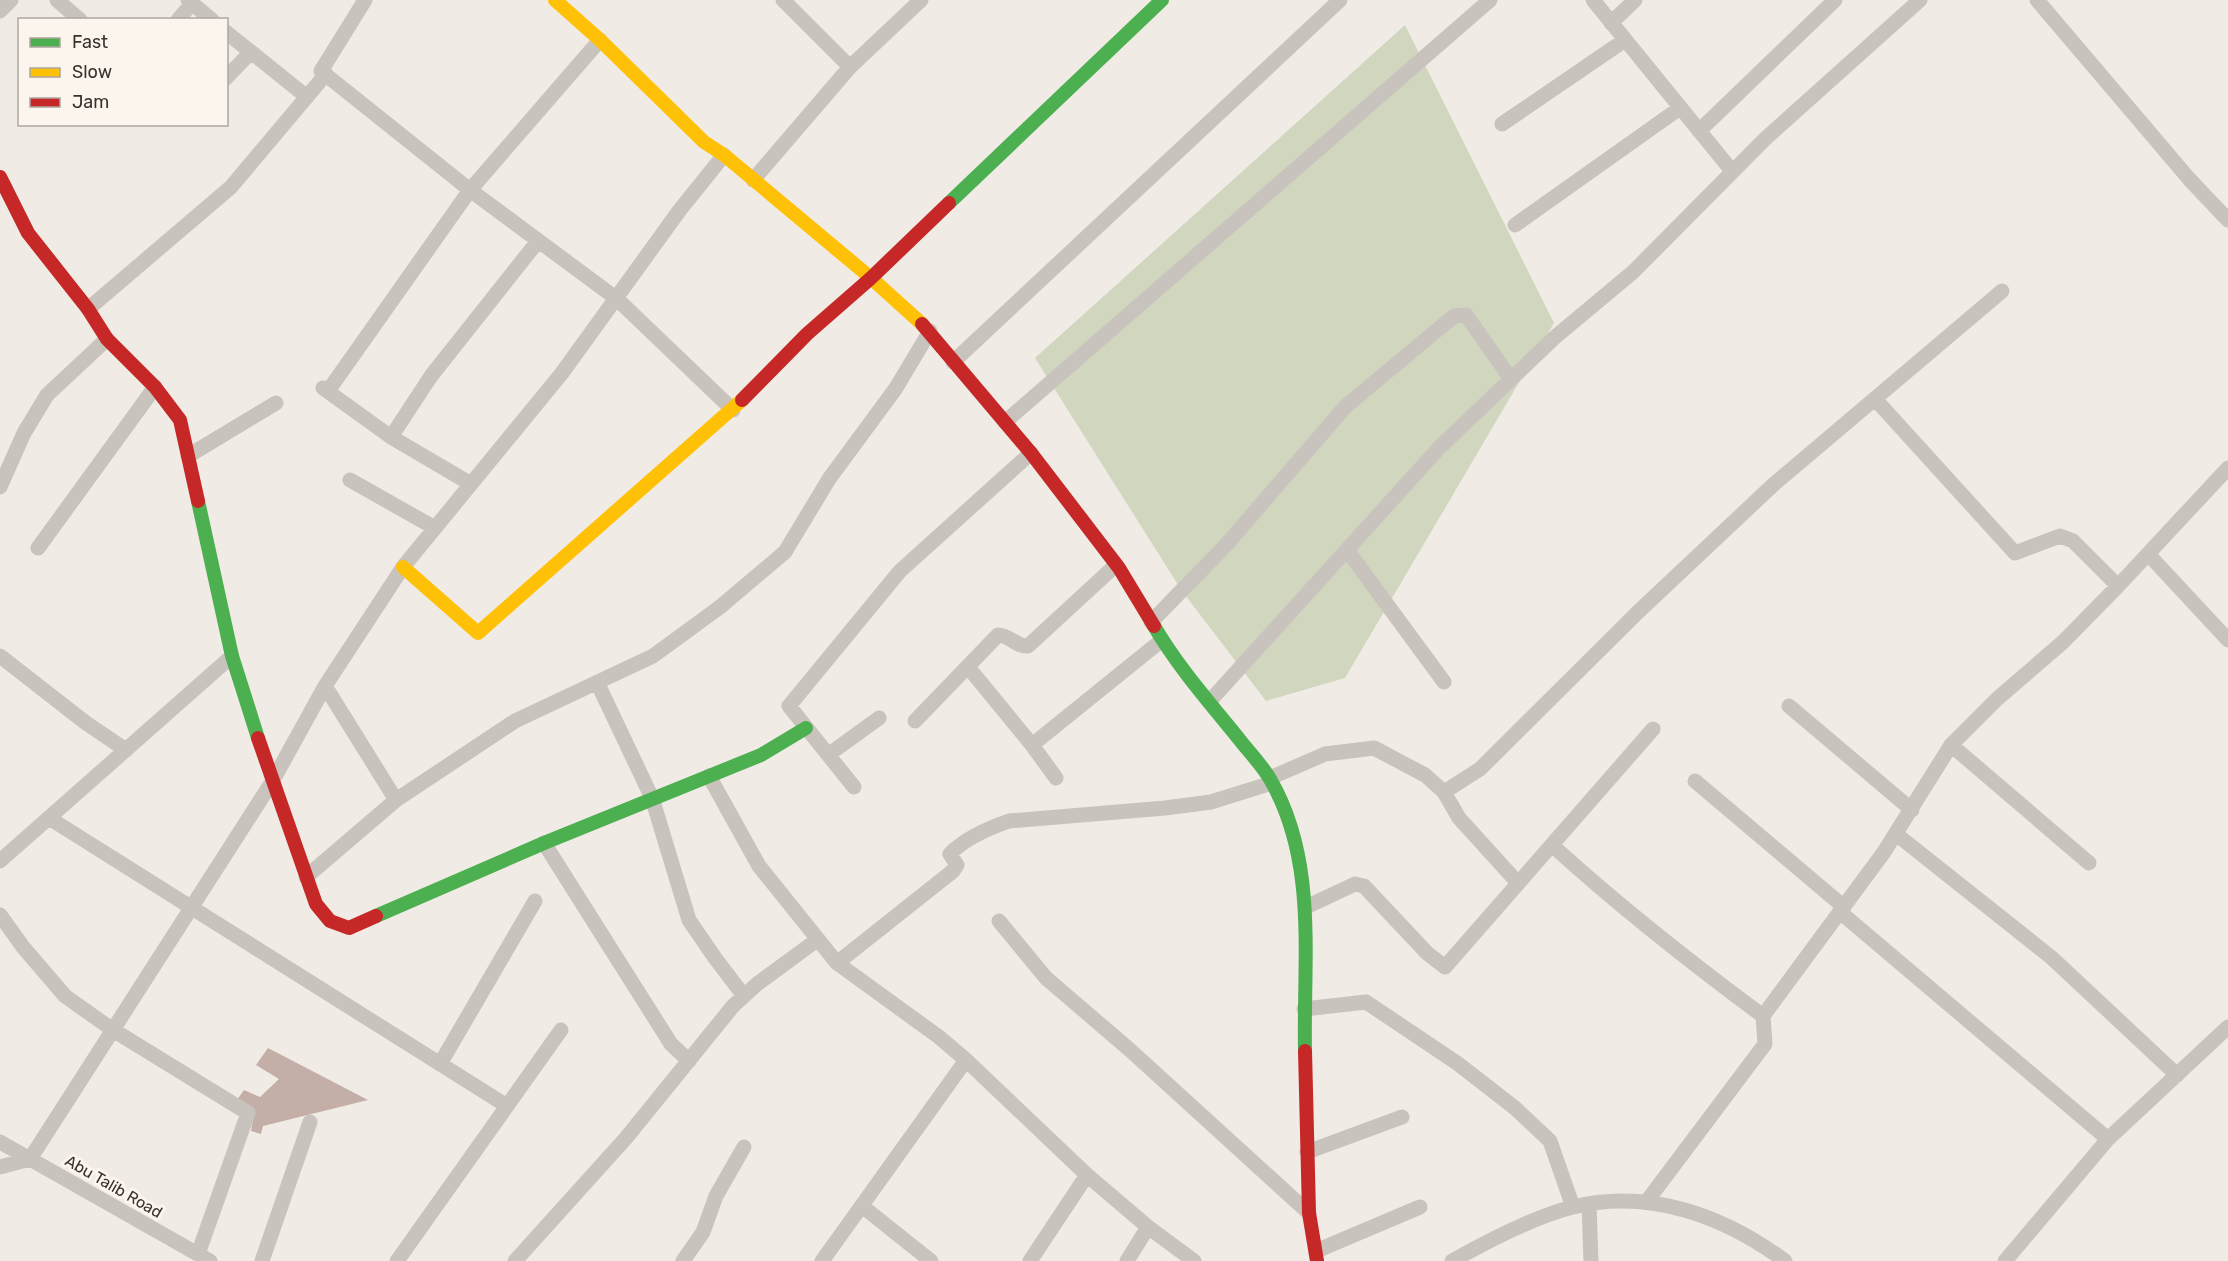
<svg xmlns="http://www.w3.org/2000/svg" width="2228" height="1261" viewBox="0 0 2228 1261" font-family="Rubik,sans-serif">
	<rect width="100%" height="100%" fill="#f0ebe5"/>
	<path fill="#d1d6bf" d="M1405,25L1554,323L1345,678L1266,701L1182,591L1035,358Z"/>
	<path fill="#c3afa7" d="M268,1048L368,1100L263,1126L261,1134L251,1131L254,1114L237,1100L244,1090L260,1097L279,1079L256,1065Z"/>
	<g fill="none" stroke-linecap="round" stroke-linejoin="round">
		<path stroke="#c9c3be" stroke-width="15" d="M57,0L80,20
			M188,0L212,20
			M365,0L321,71L470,190L617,299L733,410
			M783,0L850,67
			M1593,0L1732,171
			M2037,0L2190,180L2228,220
			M0,11L11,0
			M178,20L192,3
			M1611,23L1635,0
			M226,32L307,97
			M226,78L251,52
			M1502,124L1625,40
			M1699,131L1835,0
			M753,180L850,67L921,0
			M1515,225L1680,108
			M88,309L231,187L326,74
			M953,362L1340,0
			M323,388L391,437L471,484
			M328,391L470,190L600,40
			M1875,399L2015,553L2060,536L2073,541L2118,586
			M1005,422L1490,0
			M391,437L431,376L538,241
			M188,456L276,403
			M350,480L435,528
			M0,487L24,433L47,395L107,339
			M38,548L155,387
			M1347,550L1444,682
			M2149,555L2228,640
			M1151,622L1226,545L1346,406L1454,316L1466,315L1511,379
			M0,656L86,723L126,750
			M968,667L1032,745L1056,778
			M597,682L652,798L689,920L715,958L744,996
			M325,686L396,800
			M1209,702L1439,448L1554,338L1633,272L1766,138L1920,0
			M1789,706L1912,810
			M915,721L998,635C1010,635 1016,647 1028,646L1116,565
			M1032,745L1162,640
			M1951,745L2089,863
			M828,755L879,718
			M709,776L759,866L837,963L939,1037L966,1060L1087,1175L1148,1227L1194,1261
			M1270,778L1325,754L1374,748L1425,775L1444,792L1459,818L1518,883
			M1695,781L1844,907
			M854,787L789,706L900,571L1031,453
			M1444,792L1480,769L1638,612L1773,485L2002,291
			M49,818L507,1106
			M1896,834L2052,958L2177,1075
			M544,843L671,1044L689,1061
			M1553,846C1620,907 1690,962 1763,1016
			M0,861L232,656
			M306,877L396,800L515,721L653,656L720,607L785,552L829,479L896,388L930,331
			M1306,907L1355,884L1364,886L1427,953L1445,967L1653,729
			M1840,912L2108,1139
			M0,915L23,947L65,996L113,1030L248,1113L198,1254
			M999,921L1046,978L1130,1050L1309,1213
			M837,963L953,871L957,865L950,854C965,838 989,828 1009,821L1165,808L1211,802L1272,783
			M1304,1009L1366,1002L1457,1063L1515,1108L1550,1141L1573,1207
			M440,1064L535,901
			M0,1142L210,1261
			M1307,1152L1402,1117
			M0,1167L30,1159L272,782L325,686L403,567L562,373L679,211L724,155
			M1647,1201L1765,1044L1763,1016L1884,852L1951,745L1997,699L2063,642L2118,586L2228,468
			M1589,1204L1591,1261
			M862,1206L931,1261
			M1316,1251L1420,1207
			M262,1261L310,1122
			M397,1261L561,1030
			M515,1261L626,1138L733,1006L757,984L817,940
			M683,1261L703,1232L716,1196L744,1147
			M822,1261L966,1060
			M1030,1261L1087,1175
			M1127,1261L1148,1227
			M1452,1261C1486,1242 1536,1216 1573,1207C1649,1188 1724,1216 1785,1261
			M2005,1261L2108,1139L2228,1027"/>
		<path stroke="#4caf50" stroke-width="14" d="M949,203L1162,0
			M198,501L232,656L258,738
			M1154,626C1178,667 1210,703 1239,739C1249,752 1262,765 1270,779C1318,861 1303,960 1305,1051
			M376,916L544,843L761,755L806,728"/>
		<path stroke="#ffc107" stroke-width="14" d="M555,0L600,40L704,142L724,155L871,278L922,324
			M403,567L478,633L742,400"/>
		<path stroke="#c62828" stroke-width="14" d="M0,177L28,233L88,309L107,339L155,387L180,420L198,501
			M922,324L1031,453L1119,568L1154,626
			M742,400L807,334L871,278L949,203
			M258,738L316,904L330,921L349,928L376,916
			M1305,1051L1309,1213L1317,1261"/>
	</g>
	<g text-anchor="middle" stroke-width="6" stroke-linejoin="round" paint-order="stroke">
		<g font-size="16" fill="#3b302b" stroke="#fbf5ee">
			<text transform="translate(114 1186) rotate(30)" y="6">Abu Talib Road</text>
		</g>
	</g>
	<rect x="18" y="18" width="210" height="108" fill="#fbf5ee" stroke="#aea6a0" stroke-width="1.5"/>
	<rect x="30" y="38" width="30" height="9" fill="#4caf50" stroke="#aea6a0" stroke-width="1.5"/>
	<text x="72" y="48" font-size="18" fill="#3b302b">Fast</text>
	<rect x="30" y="68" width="30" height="9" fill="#ffc107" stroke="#aea6a0" stroke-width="1.5"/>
	<text x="72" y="78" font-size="18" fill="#3b302b">Slow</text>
	<rect x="30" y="98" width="30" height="9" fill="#c62828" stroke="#aea6a0" stroke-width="1.5"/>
	<text x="72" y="108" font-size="18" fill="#3b302b">Jam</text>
</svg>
